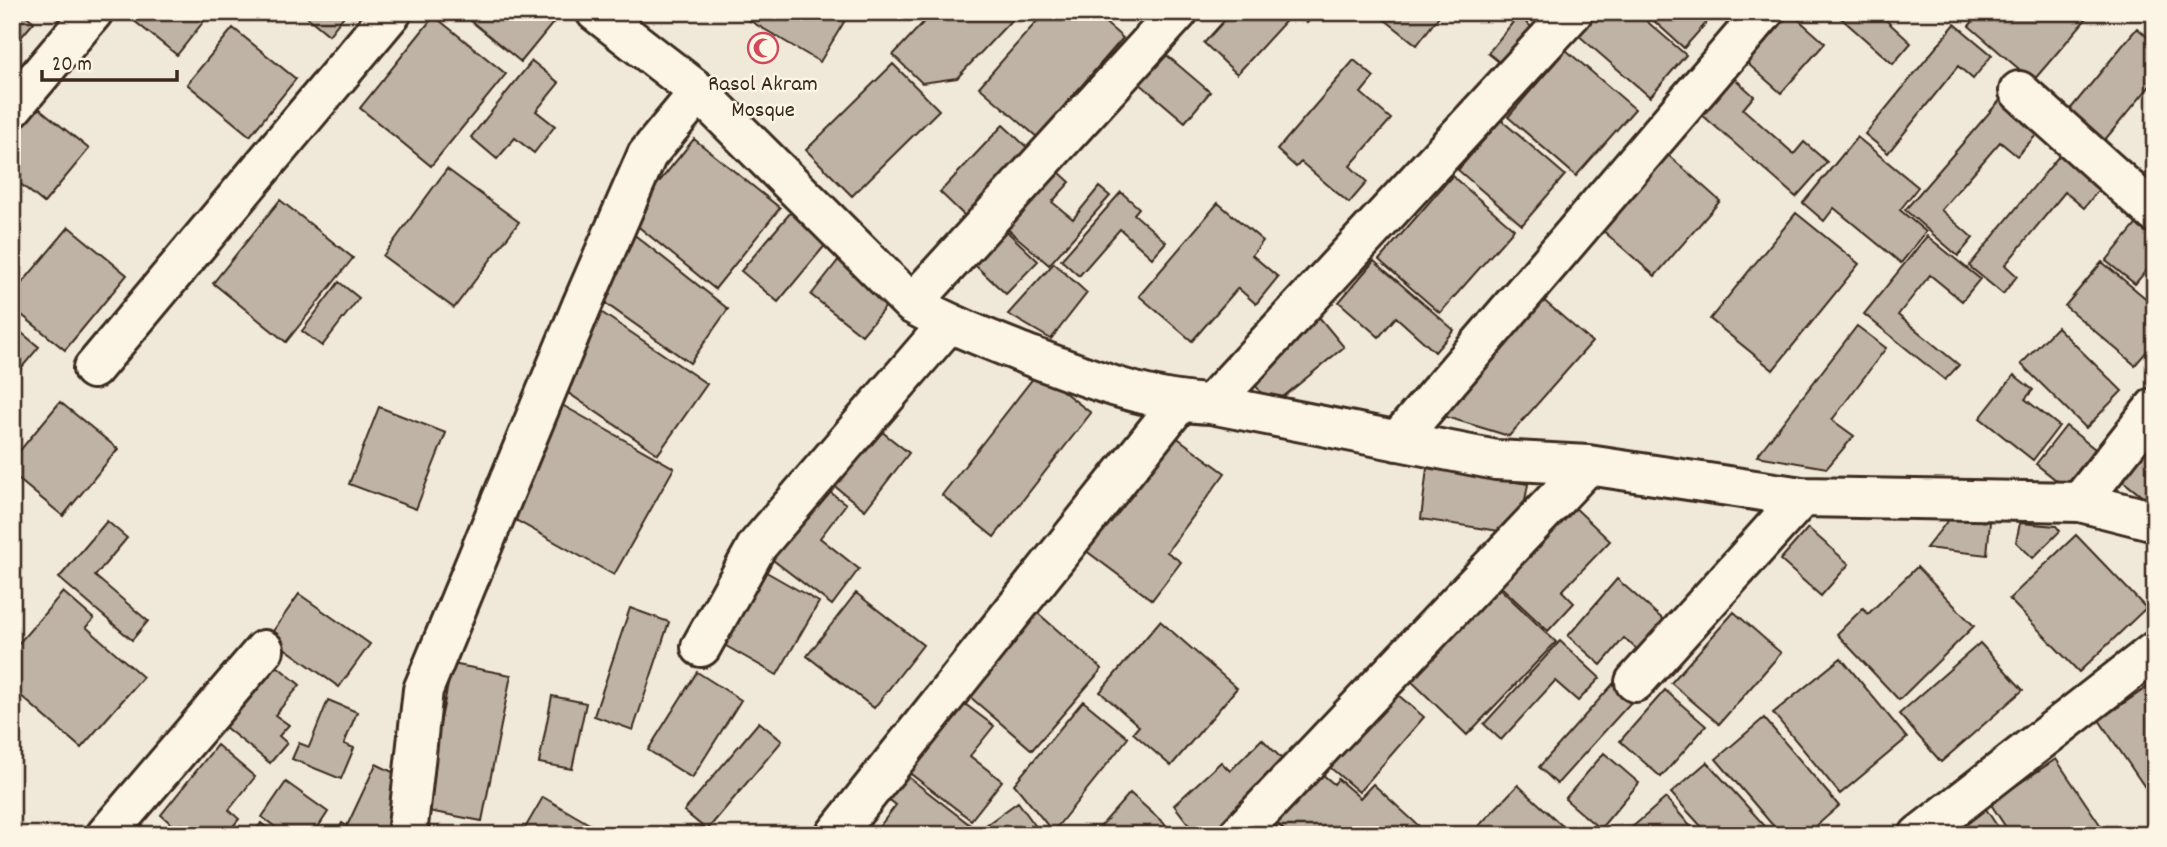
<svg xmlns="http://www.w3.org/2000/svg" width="2167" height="847" viewBox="0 0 2167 847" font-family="Dekko,sans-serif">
	<rect width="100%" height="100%" fill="#f0e9d9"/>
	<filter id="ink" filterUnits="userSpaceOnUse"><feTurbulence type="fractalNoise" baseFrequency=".0143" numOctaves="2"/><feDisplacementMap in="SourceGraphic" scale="14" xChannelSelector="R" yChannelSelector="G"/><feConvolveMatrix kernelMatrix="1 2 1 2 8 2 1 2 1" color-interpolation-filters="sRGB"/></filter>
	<g filter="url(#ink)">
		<path fill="#beb3a4" stroke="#3b2a1e" stroke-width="2" d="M12,12H22L34,22L12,48Z
			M123,12H211L177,55Z
			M301,12H347L329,35Z
			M460,12H562L521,62Z
			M735,12H850L820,62Z
			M933,12H1019L957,78L922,83L893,55Z
			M1045,12H1093L1123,38L1037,137L979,87Z
			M1232,12H1294L1237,74L1204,43Z
			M1295,12H1317L1307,23Z
			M1375,12H1442L1417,45Z
			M1597,12H1636L1686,55L1650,97L1578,35Z
			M1644,12H1716L1684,48Z
			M1834,12H1877L1911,43L1893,64Z
			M1981,12H2092L2033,81L1969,26Z
			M1791,13L1825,43L1781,93L1747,63Z
			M434,16L506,74L431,166L360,108Z
			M1518,16L1539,33L1509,70L1488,53Z
			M1955,24L1992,55L1973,79L1958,66L1888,153L1865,134Z
			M233,28L296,79L250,136L187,84Z
			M2137,28L2155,43V80L2103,142L2068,112Z
			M1157,47L1210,92L1185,122L1132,77Z
			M1566,50L1635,109L1576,176L1508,117Z
			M1354,60L1374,77L1361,93L1391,119L1350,166L1367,182L1349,203L1301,162L1296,167L1277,150Z
			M532,61L559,83L536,111L555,126L534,153L515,138L497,159L471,137Z
			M893,64L939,110L852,196L806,150Z
			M1733,77L1754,96L1743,109L1794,154L1804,142L1827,162L1796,197L1701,114Z
			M2001,99L2039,132L2017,156L2000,142L1941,210L1973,238L1958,256L1905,210Z
			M29,100L89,149L44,203L12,177V120Z
			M1501,120L1565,175L1522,225L1458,170Z
			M1003,125L1033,153L969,220L940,192Z
			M1857,137L1918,187L1900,210L1926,232L1901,263L1834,208L1824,221L1803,203Z
			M694,139L780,208L715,289L629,219Z
			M2063,151L2103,184L2084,208L2065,192L2005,265L2017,276L2003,294L1969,266Z
			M1667,154L1720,201L1655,276L1601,229Z
			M1048,162L1070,182L1052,202L1073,219L1099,187L1110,196L1049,265L997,220Z
			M2155,162V180L2146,173Z
			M447,169L519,222L454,308L383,256Z
			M1452,176L1514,229L1440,313L1379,260Z
			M1121,192L1139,208L1134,214L1166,242L1152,258L1120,229L1079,276L1061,260Z
			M280,200L353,258L286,342L213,283Z
			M1218,203L1263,241L1252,255L1278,277L1256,304L1238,288L1192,341L1139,296Z
			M12,212L19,218L12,227Z
			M791,212L827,243L778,302L741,271Z
			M1796,213L1859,264L1773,370L1710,319Z
			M2143,216L2155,225V260L2135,284L2106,261Z
			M996,221L1038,261L1006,294L964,255Z
			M622,225L728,309L690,363L598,298Z
			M69,227L127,275L65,350L12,307V295Z
			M1927,236L1980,279L1962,301L1930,275L1898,315L1959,365L1945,380L1864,314Z
			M840,258L892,299L862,335L811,295Z
			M1374,261L1454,330L1435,352L1396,317L1379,337L1339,302Z
			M2102,262L2155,306V342L2135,365L2065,306Z
			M1054,263L1087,293L1051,339L1008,314Z
			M339,282L359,298L322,346L302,331Z
			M1541,298L1592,342L1509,436L1440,415Z
			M595,308L707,384L658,454L564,390Z
			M1319,317L1344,347L1272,406L1248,376Z
			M12,325L39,347L12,379Z
			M1857,326L1886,348L1832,420L1854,436L1827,468L1757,456Z
			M2057,327L2122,391L2086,428L2021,364Z
			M1038,372L1091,413L994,537L942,495Z
			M2014,375L2033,390L2025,399L2059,426L2033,460L1980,418Z
			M555,401L674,468L614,575L505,514Z
			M60,402L118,449L63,516L12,474V460Z
			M379,407L446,433L416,509L349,484Z
			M872,424L909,453L865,510L828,481Z
			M2066,426L2095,449L2065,487L2036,464Z
			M1168,431L1225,473L1167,552L1181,562L1152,600L1081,547Z
			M2155,434V493L2148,501L2119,478Z
			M1427,468L1528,484L1523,512L1505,532L1421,519Z
			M823,487L846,504L820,538L859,569L832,605L769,557Z
			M1570,503L1610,541L1562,591L1574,603L1548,631L1496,582Z
			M1950,518L1990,522L1987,555L1926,548Z
			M107,521L127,538L95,576L148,621L132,640L59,578Z
			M2020,523L2056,526L2060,531L2033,558L2016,542Z
			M1808,528L1849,564L1821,596L1780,560Z
			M2076,535L2146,608L2079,672L2009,599Z
			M1917,567L1974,626L1899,700L1837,634L1863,608L1868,614Z
			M761,569L819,602L777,675L719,642Z
			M1617,579L1666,622L1640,652L1624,638L1601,665L1568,636Z
			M1493,582L1556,642L1467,735L1405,675Z
			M63,592L94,619L86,627L143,677L81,748L12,688V651Z
			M856,593L923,645L874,708L807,656Z
			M299,594L370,644L339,687L269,637Z
			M630,608L669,622L633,730L594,716Z
			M1032,608L1102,669L1032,750L962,690Z
			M1734,612L1781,653L1719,724L1671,683Z
			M1160,621L1237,688L1171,766L1133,733L1139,726L1100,692Z
			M1560,641L1600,678L1578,701L1555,681L1501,740L1484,724Z
			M1980,643L2023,690L1941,762L1899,714Z
			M1841,658L1907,738L1840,794L1773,713Z
			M272,662L300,685L275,715L289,725L279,736L287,743L270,763L220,723Z
			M452,664L511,675L482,821L423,810Z
			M697,672L741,700L692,778L648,750Z
			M2155,682V802L2099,720Z
			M1613,684L1632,701L1557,784L1539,767Z
			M1391,689L1424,717L1359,792L1326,764Z
			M1665,690L1706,726L1661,777L1620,741Z
			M552,696L586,703L572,769L539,763Z
			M957,698L994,726L970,756L1002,781L971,820L903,768Z
			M328,700L357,712L344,744L354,748L341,779L292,759L299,743L309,747Z
			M1083,701L1128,738L1053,832L1014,784Z
			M1764,718L1839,806L1806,835H1781L1716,759Z
			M759,722L782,741L707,830L684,811Z
			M1262,739L1286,763L1213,835H1197L1174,805L1221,762L1230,771Z
			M217,745L255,777L229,810L239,819L226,835H195L181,824L177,829L161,815Z
			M1604,753L1639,783L1600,829L1565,799Z
			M2056,759L2107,835H2011L1990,803Z
			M1707,762L1773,835H1709L1671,793Z
			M376,764L409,780L384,834L386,835H336L342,823L347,826Z
			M898,769L974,828L969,835H935L931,832L929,835H873L896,805L880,792Z
			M1316,769L1334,784L1338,779L1360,798L1373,784L1419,826L1412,835H1280L1284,830L1272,818Z
			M286,782L328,812L313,835H286L262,817Z
			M1518,785L1569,832L1567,835H1470Z
			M1130,793L1177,835H1093Z
			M543,797L608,835H521Z
			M1666,798L1698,835H1635L1630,829Z
			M1018,802L1042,835H976L975,833Z
			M1986,809L2003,835H1949Z
			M261,823L276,835H253Z"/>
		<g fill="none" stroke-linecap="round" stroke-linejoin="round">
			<g stroke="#3b2a1e" stroke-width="44">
				<path id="minor" d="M596,12L699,92L912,304C950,325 990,340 1030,356C1088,378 1148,402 1211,404L1496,460L1588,465L1802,497L2080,502L2155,521
					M2019,91L2155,213
					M12,108L93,12
					M912,304L1178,12
					M93,369L392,12
					M1211,404L1573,12
					M1397,441L1764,12
					M2080,502L2155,407
					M701,647L757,546L948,324
					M1635,682L1802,497
					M106,835L264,650
					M407,835L423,690L582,305L647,155L699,92
					M835,835L1179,403
					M1238,835L1588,465
					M1919,835L2155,651"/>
			</g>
			<use href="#minor" stroke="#fcf5e5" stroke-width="38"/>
		</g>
	</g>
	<defs>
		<g id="mosque-ring" transform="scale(1.575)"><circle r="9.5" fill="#fcf5e5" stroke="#d1495b" stroke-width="1.5"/><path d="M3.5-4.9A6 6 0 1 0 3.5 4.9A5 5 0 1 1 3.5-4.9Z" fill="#d1495b"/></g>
	</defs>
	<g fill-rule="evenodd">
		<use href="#mosque-ring" x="763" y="48"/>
	</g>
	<g text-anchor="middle" stroke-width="5" stroke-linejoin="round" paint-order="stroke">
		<g font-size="23" fill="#3b2a1e" stroke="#fcf5e5">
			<text x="763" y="90">Rasol Akram<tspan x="763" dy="26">Mosque</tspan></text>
		</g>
	</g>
	<rect width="2167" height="847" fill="none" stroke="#fcf5e5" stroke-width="42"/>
	<rect x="21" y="21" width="2125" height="805" fill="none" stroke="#3b2a1e" stroke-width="2.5" filter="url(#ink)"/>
	<path d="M42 70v10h135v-10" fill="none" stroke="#3b2a1e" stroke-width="3.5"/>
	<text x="52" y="70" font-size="21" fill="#3b2a1e" stroke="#fcf5e5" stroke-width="5" paint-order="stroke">20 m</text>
</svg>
